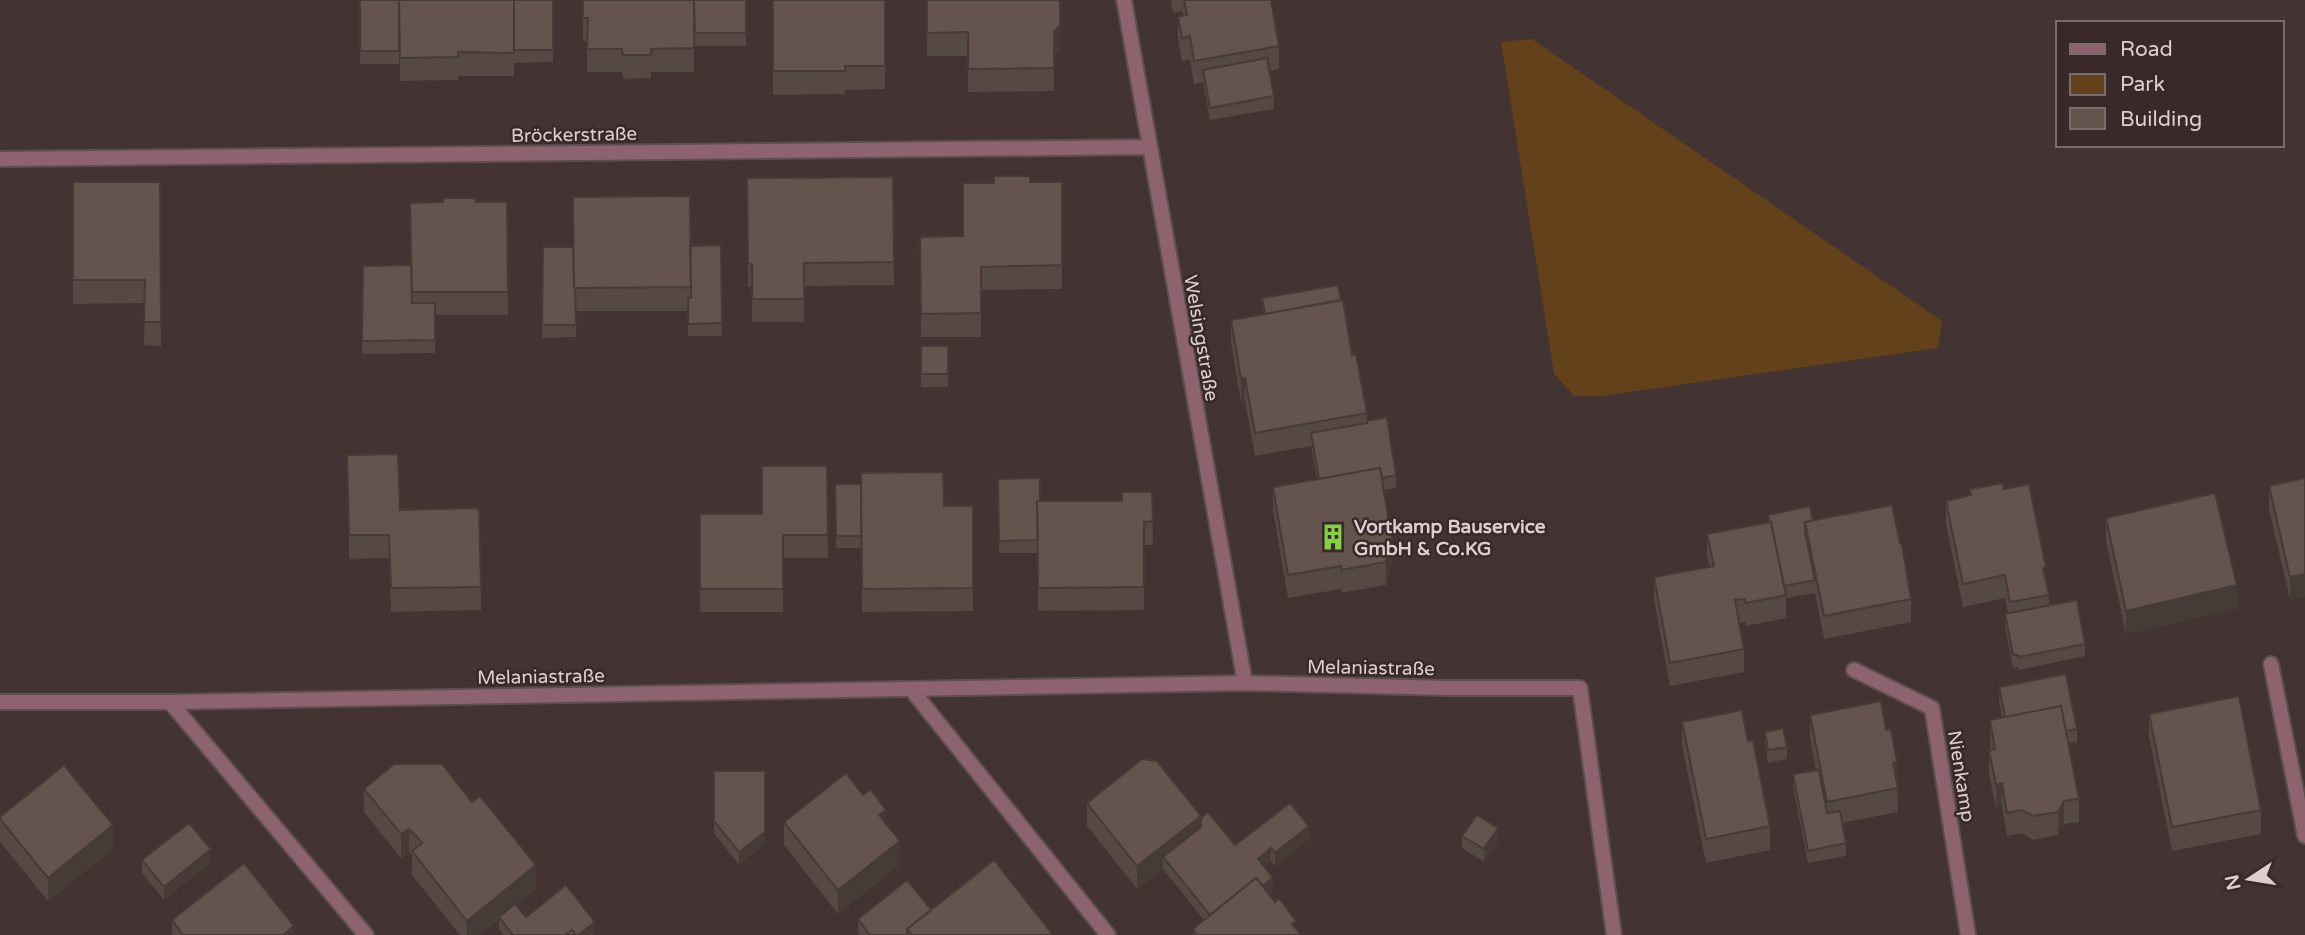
<svg xmlns="http://www.w3.org/2000/svg" width="2305" height="935" viewBox="0 0 2305 935" font-family="'Varela Round',sans-serif">
	<rect width="100%" height="100%" fill="#433332"/>
	<path fill="#63411b" d="M1532,39L1942,321L1938,348L1601,396H1574L1554,374L1501,42Z"/>
	<g fill="none" stroke-linecap="round" stroke-linejoin="round">
		<g stroke="#5e4f4e" stroke-width="18">
			<path id="minor" d="M1124,0L1245,683
				M0,159L1148,147
				M2271,664L2305,836
				M1854,670L1932,708L1968,935
				M911,689L1108,935
				M0,702H170L1245,683L1447,688H1580L1614,935
				M170,702L366,935"/>
		</g>
		<use href="#minor" stroke="#8c636f" stroke-width="14"/>
	</g>
	<path fill="#564842" d="M360,0H565H553V62L514,63V54V76H458V80L400,81L399,12V64H360Z
		M583,0H694V72H651V78L623,79L622,72H587V41H583Z
		M694,0H746V46H695Z
		M773,0H885V89L845,90V94L773,95Z
		M926,0L1060,49L1054,55V91L968,92V56H927Z
		M1171,0H1271L1279,46V69L1269,71L1274,96V109L1210,120L1203,82L1194,84L1190,59L1182,61L1178,40V17L1183,16L1182,11L1173,13Z
		M893,177L894,285L804,286V322H752V287H748L747,178Z
		M73,182H160L161,346L144,345L145,303L73,304Z
		M1030,182H1062V289L981,290V337H921L920,237L963,236Z
		M476,202H507L508,315H435V353L362,354L363,266L411,265Z
		M721,245L722,336H688V311H576V337L542,338L543,247H690Z
		M1262,298L1352,355L1367,413V421L1396,475V488L1384,490L1392,562L1386,585L1341,593V589L1288,598L1273,510V487L1317,479L1311,446L1255,456L1245,401L1241,402L1231,343V320L1263,314Z
		M921,346H948V387H921Z
		M347,455L400,510L481,587V610L391,612L389,558L349,559Z
		M827,466L828,558H783V612H700V514H762Z
		M2305,478L2290,600L2269,509V486Z
		M998,479L1040,501H1122L1152,492L1153,545H1144V610L1038,611V550V553H999Z
		M835,484L944,506H973V611L862,612L861,517V548H836Z
		M1970,489H2004L2046,581L2049,595V606L2085,644V656L2019,670L2018,667L2013,668L2005,627V614H2008L2005,598L1963,607L1946,524V501L1970,496Z
		M1768,515L1813,521L1911,599V622L1824,639L1815,593L1786,598V618L1746,626L1745,622L1739,623L1744,649V672L1670,686L1654,600V577L1709,566L1707,557V534L1768,522Z
		M2106,518L2237,609L2126,634L2106,541Z
		M1999,687L2077,729V742L2068,743L2079,799V822L2064,824L2058,835L2033,840L2022,833L2007,836L2002,806L1996,808L1989,774V751L1991,750L1990,743V720L2002,717L1999,700Z
		M2149,714L2261,810V834L2172,851L2149,737Z
		M1810,715L1886,730L1897,762L1898,812L1842,823L1846,843V856L1808,863L1793,787V774L1816,770L1810,738Z
		M1682,722L1748,741L1770,826V850L1706,863L1682,745Z
		M1765,732L1787,747V759L1768,763L1765,744Z
		M714,771L765,844L739,865L714,833Z
		M364,789L536,888L516,905L526,917L595,934L503,935L499,929V919L478,935H460L412,875V855L409,852L401,858L364,812Z
		M1087,803L1201,818L1235,845L1309,839L1275,866L1271,861L1264,866L1273,890L1269,894L1301,935H1193V929L1204,920L1163,869L1137,889L1087,826Z
		M0,817L113,849L48,901L0,842Z
		M784,822L886,823L900,864L838,914L784,845Z
		M1462,836L1498,841L1484,862L1462,848Z
		M142,860L211,862L164,900L142,873Z
		M931,910L1053,935H860L858,932V919Z
		M172,920L294,935H172Z"/>
	<path fill="#463b36" d="M1060,25V49L1054,55V91V32Z
		M1245,378V401L1241,402V379Z
		M1392,539V562L1386,585V562Z
		M2305,574V597L2290,600V577Z
		M2237,585V609L2126,634V611Z
		M1897,762V785L1893,763Z
		M2002,783V806L1996,808V785Z
		M2064,801V824L2058,835V812Z
		M886,810V833L879,815Z
		M1201,816V839L1163,857V869L1137,889V866Z
		M113,825V849L48,901V878Z
		M1309,826V839L1275,866V853Z
		M1498,828V841L1484,862V849Z
		M409,829V852L401,858V834Z
		M765,832V844L739,865V852Z
		M900,841V864L838,914V890Z
		M1271,848V861L1258,871V859Z
		M211,849V862L164,900V887Z
		M536,865V888L478,935H467V921Z
		M1273,878V890L1257,903V891Z
		M595,922V934L594,935H578Z
		M294,926V935H283Z"/>
	<path fill="#64544d" stroke="#463b36" stroke-width="2" d="M360,0H399V51H360Z
		M399,0H514V53L458,52V57L400,58Z
		M514,0H553V50H514Z
		M583,0H694V48L651,49V55H623L622,49H587L588,18H583Z
		M694,0H746V33H695Z
		M773,0H885V66H845V71H773Z
		M927,0H1058L1060,2V25L1054,32V68L968,69V32L927,33Z
		M1184,0H1271L1279,46L1194,61L1190,36L1182,38L1178,17L1187,15Z
		M1267,58L1274,96L1210,108L1203,70Z
		M994,176H1030V182H1062V265L981,267V313L921,314L920,237L963,236V183H994Z
		M893,177L894,262L804,263V299H752V264H748L747,178Z
		M73,182H160L161,322H144L145,280H73Z
		M690,196L691,287L574,288L573,197Z
		M443,198H475L476,202H507L508,292H412L410,203L443,202Z
		M721,245L722,323L688,324V298H691L690,246Z
		M543,247H573L574,288H575L576,325H542Z
		M411,265L412,303H435V340L362,341L363,266Z
		M1338,285L1341,300L1265,314L1262,298Z
		M1343,300L1352,355L1356,354L1367,413L1255,433L1245,378L1241,379L1231,320Z
		M921,346H948V374H921Z
		M1387,417L1396,475L1382,478L1380,468L1319,479L1311,433L1367,423V421Z
		M398,454L400,510L479,508L481,587L391,588L389,535H349L347,455Z
		M762,466H827L828,535H783V589H700V514H762Z
		M1380,468L1392,539L1386,562L1341,570V566L1288,575L1273,487Z
		M943,472L944,506H973V588L862,589L861,473Z
		M1040,478V501H1037L1038,540L999,541L998,479Z
		M2305,478V574L2290,577L2269,486Z
		M2003,483L2004,489L2029,484L2046,567L2043,568L2049,595L2010,602L2005,575L1963,584L1946,501L1971,495L1970,489Z
		M835,484H861V536H836Z
		M1122,492H1152L1153,521L1144,522V587L1038,588L1037,501H1122Z
		M2215,493L2237,585L2126,611L2106,518Z
		M1892,505L1900,543L1902,544L1911,599L1824,616L1805,522Z
		M1810,506L1813,521L1805,522V533L1815,580L1784,586L1771,522H1770L1768,515Z
		M1771,522L1786,595L1746,603L1745,599L1735,600L1744,649L1670,663L1654,577L1714,566L1707,534Z
		M2077,600L2085,644L2019,657L2018,655H2013L2005,614Z
		M2066,674L2077,729L2066,731L2061,706L2005,717L1999,687Z
		M2239,696L2261,810L2172,827L2149,714Z
		M1881,701L1886,730L1891,729L1897,762L1893,763L1898,788L1827,802L1810,715Z
		M2061,706L2079,799L2064,801L2058,812L2033,816L2022,810L2007,813L2002,783L1996,785L1989,751L1995,749L1990,720Z
		M1742,710L1748,741L1753,740L1770,826L1706,839L1682,722Z
		M1783,728L1787,747L1768,750L1765,732Z
		M1142,759L1157,761L1201,816L1137,866L1087,803Z
		M394,764H442L472,802L480,796L536,865L467,921L412,851L422,843L419,839L409,829L401,834L364,789Z
		M64,765L113,825L48,878L0,819V817Z
		M1819,770L1827,813L1840,811L1846,843L1808,851L1793,774Z
		M714,771H765V832L739,852L714,821Z
		M846,773L863,795L870,789L886,810L879,815L900,841L838,890L784,822Z
		M1290,803L1309,826L1275,853L1271,848L1258,859L1273,878L1263,886L1256,878L1210,915L1163,857L1201,827V818L1208,812L1235,845Z
		M1477,815L1498,828L1484,849L1462,836Z
		M189,823L211,849L164,887L142,860Z
		M994,860L1053,935H912L907,929Z
		M244,863L294,926L283,935H183L172,920Z
		M1256,878L1275,902L1279,898L1296,921L1292,924L1301,935H1197L1193,929Z
		M907,880L931,910L907,929V935H870L858,919Z
		M566,885L595,922L578,935H576L572,930L565,935H510L512,934L499,917L515,904L526,917Z
		M572,930L576,935H565Z"/>
	<defs>
		<g id="building-bare" transform="scale(2.1)"><path d="M-4-6H4V6H1V3H-1V6H-4ZM-2.5-4.3h1.7v1.8h-1.7ZM.8-4.3h1.7v1.8H.8ZM-2.5-1h1.7V.8h-1.7ZM.8-1h1.7V.8H.8Z" fill="#88cf49" stroke="#392928" stroke-width="2.5" paint-order="stroke"/></g>
	</defs>
	<g fill-rule="evenodd">
		<use href="#building-bare" x="1333" y="537"/>
	</g>
	<g text-anchor="middle" stroke-width="5" stroke-linejoin="round" paint-order="stroke">
		<g font-size="19" fill="#dbd0cf" stroke="#392928">
			<text transform="translate(574 134) rotate(-1)" y="7">Bröckerstraße</text>
			<text transform="translate(1202 338) rotate(80)" y="7">Welsingstraße</text>
			<text transform="translate(1371 667) rotate(1)" y="7">Melaniastraße</text>
			<text transform="translate(541 676) rotate(-1)" y="7">Melaniastraße</text>
			<text transform="translate(1962 776) rotate(81)" y="7">Nienkamp</text>
		</g>
		<g font-size="19" font-weight="bold" fill="#dbd0cf" stroke="#392928" text-anchor="start">
			<text x="1354" y="533">Vortkamp Bauservice<tspan x="1354" dy="22">GmbH &amp; Co.KG</tspan></text>
		</g>
	</g>
	<rect x="2056" y="21" width="228" height="126" fill="#392928" stroke="#7a6c6b" stroke-width="2"/>
	<rect x="2070" y="44" width="35" height="10" fill="#8c636f" stroke="#7a6c6b" stroke-width="2"/>
	<text x="2120" y="56" font-size="21" fill="#dbd0cf">Road</text>
	<rect x="2070" y="74" width="35" height="21" fill="#63411b" stroke="#7a6c6b" stroke-width="2"/>
	<text x="2120" y="91" font-size="21" fill="#dbd0cf">Park</text>
	<rect x="2070" y="108" width="35" height="21" fill="#64544d" stroke="#7a6c6b" stroke-width="2"/>
	<text x="2120" y="126" font-size="21" fill="#dbd0cf">Building</text>
	<g transform="translate(2249 879) rotate(258)" stroke="#392928" stroke-width="5" paint-order="stroke">
	<path d="M0-5L12 26L0 18L-12 26Z" fill="#dbd0cf"/>
	<text y="-10" font-size="19" font-weight="bold" text-anchor="middle" fill="#dbd0cf">N</text>
	</g>
</svg>
